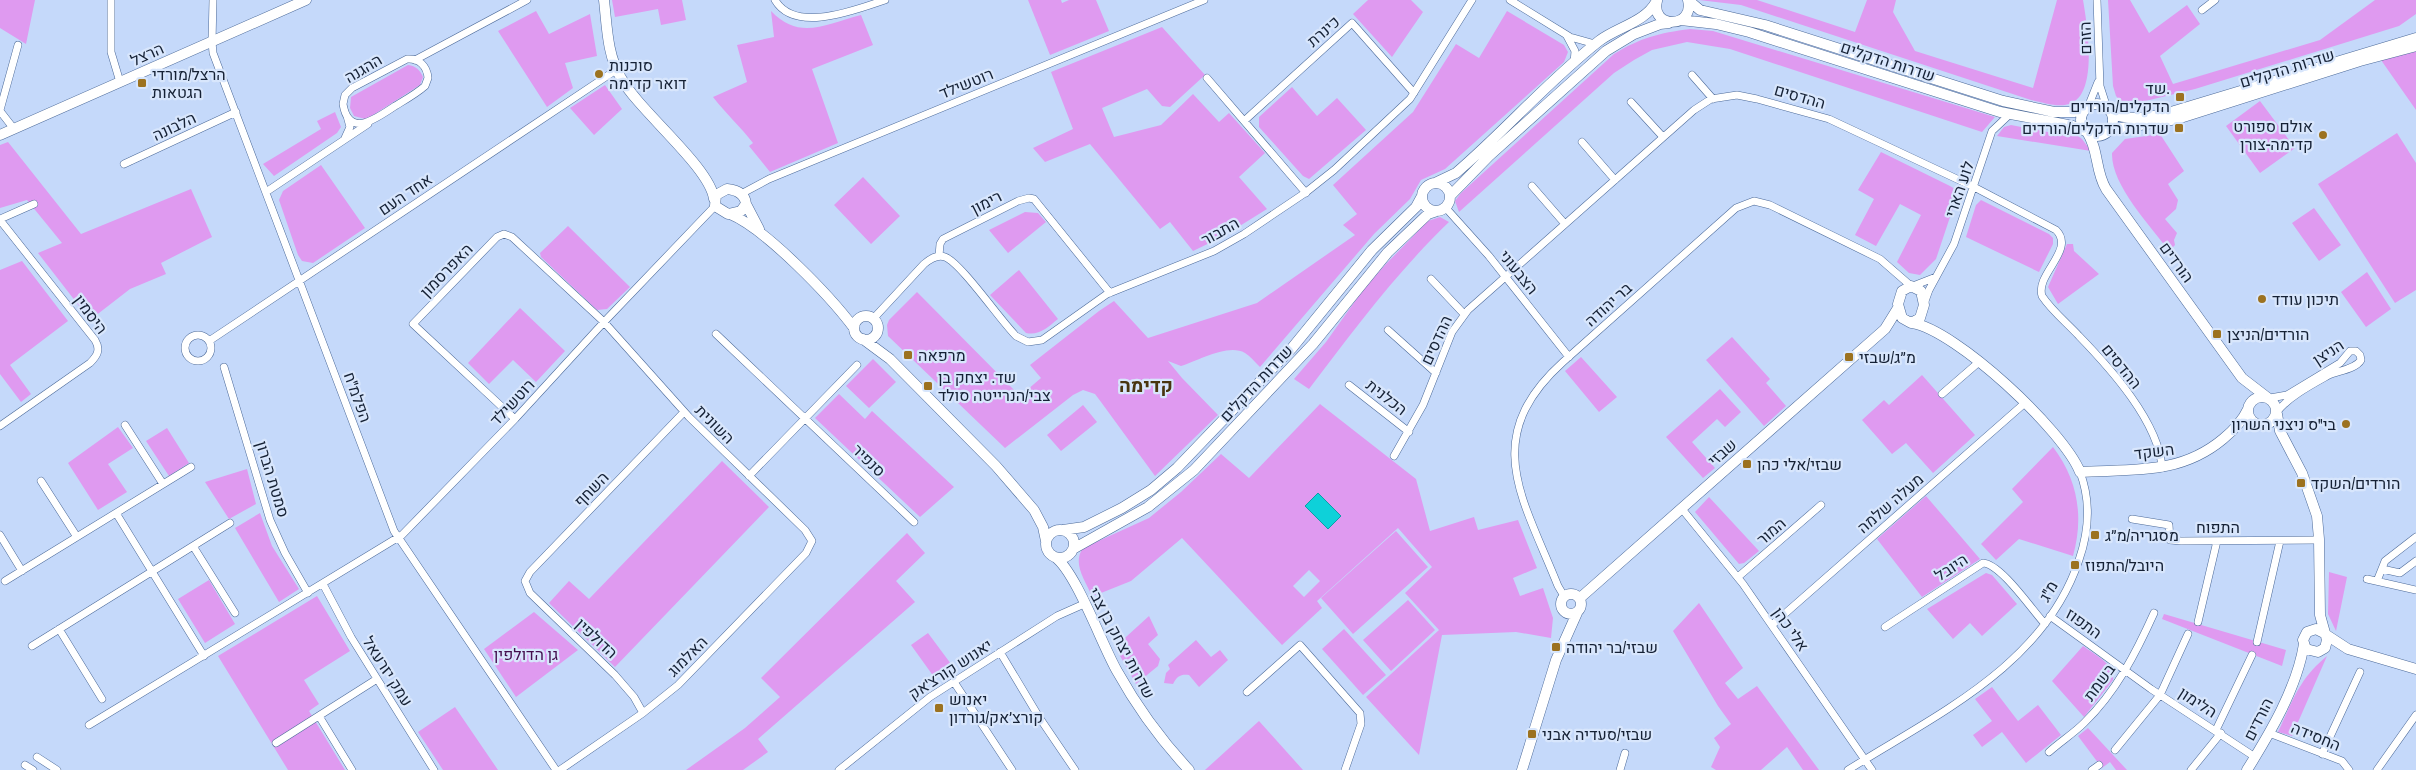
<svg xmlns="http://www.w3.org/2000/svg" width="2416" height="770" viewBox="0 0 2416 770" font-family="'Archivo Narrow',Heebo,sans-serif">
	<rect width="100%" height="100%" fill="#c5d9fa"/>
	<path fill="#df9af0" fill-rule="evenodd" d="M0,0H35L26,44L0,28Z
		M612,0H682L686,20L661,25L658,9L615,17Z
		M1028,0H1061L1062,3L1069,0H1096L1109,31L1050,55Z
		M1368,0H1411L1423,12L1392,57L1353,14Z
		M1699,0H1757L1855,32L1867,0H1896L1893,12L1915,51L2033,88L2057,0H2083C2087,24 2099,95 2069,104C2058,108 2042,102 2031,100L1741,5Z
		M2108,0H2130L2149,33L2187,5L2200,24L2160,56L2173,84L2320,40L2375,0H2416V14L2399,26L2195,89L2133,104L2124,105L2116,96L2113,86Z
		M536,11L549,34L590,14L597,56L565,63L573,88L547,107L498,31Z
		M771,11C800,41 825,24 861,15L873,45L812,69L838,143L770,172L749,146L753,143C741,127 726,114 713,97L747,82L737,45L774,37Z
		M1507,11L1564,45L1568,52L1564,62L1445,169L1421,180L1410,199L1374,234L1260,367C1255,362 1250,356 1245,353C1228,343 1198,361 1181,366L1168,361L1182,378L1218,415L1155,476L1101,402L1095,394L1083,390L1073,395L1005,448L888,336L887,325L889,320L917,292L1020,396L1041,378L1030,365L1099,311L1114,301L1148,338L1257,303L1355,235L1343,225L1357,214L1333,185L1413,112L1456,44L1479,58Z
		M1162,27L1205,75L1170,107L1162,106L1147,89L1102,108L1114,137L1161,125L1193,94L1219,122L1229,113L1265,153L1239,177L1267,209L1222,237L1193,251L1170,222L1160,229L1090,144L1045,162L1033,148L1073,129L1051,72Z
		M1690,29L1713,31L1995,117L1982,132L1730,49L1687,42L1652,50L1634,60L1614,73L1459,212L1455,201L1461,193L1614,54C1640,38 1659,33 1690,29Z
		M2416,50V110L2381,60Z
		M408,65C416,66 420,70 423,77L420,85L370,117L365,119L354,116L350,108L351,97Z
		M605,85L622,109L594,135L570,108Z
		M1292,87L1317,116L1337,98L1366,130L1309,179L1303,176L1259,127V117Z
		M2260,101L2295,148L2260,173L2226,126Z
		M335,112L341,127L337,133L274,176L263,164L321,129L317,121Z
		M2011,125L2053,133H2074L2082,139L2091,151L1997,136L2004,127Z
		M2397,133L2416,163V290L2395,303L2318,184Z
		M2160,134L2184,171L2168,184L2178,200L2176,209L2165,219L2177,233L2174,240L2175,245L2169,251C2150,225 2111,185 2112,153L2125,139Z
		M8,142L81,234L191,189L212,237L161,263L166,274L130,289L90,320L38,253L62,243L27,200L0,208V145Z
		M1881,152L1950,186L1955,189L1957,196L1936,259L1920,275L1909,273L1897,262L1921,215L1900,204L1876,246L1855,235L1874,199L1858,190Z
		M321,165L365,228L313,263L302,261L298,255L279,200L283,191Z
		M863,177L900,216L871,244L834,205Z
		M1981,200L2049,234L2053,238V244L2039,272L1966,237L1976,205Z
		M2314,208L2341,245L2319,261L2292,223Z
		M1025,212L1038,213L1046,222L1008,253L989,230Z
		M1440,217L1449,222C1396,273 1353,331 1309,389L1294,379L1326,342L1363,290L1385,265L1428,221Z
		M568,226L630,287L607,309L597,310L541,257L540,253Z
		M2067,244H2073L2074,251L2099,274L2058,304L2048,287Z
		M22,261L68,321L10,365L31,394L21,402L0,374V270Z
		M1019,270L1058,319C1048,327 1039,336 1026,333L990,295Z
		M2367,272L2391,309L2366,327L2341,292Z
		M520,308L565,351L536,382L513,360L489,384L468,363Z
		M1732,337L1770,379L1766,383L1786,406L1764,426L1706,360Z
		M1581,357L1617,397L1599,412L1565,371Z
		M873,359L896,382L869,408L846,386Z
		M1922,375L1975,435L1933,473L1906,443L1892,454L1862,420L1884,400L1889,405Z
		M1720,389L1741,412L1725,427L1717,419L1692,442L1715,468L1703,478L1666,437Z
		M839,394L865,419L872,411L954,487L920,517L815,418Z
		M1320,404L1416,479L1430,531L1474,517L1478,530L1518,520L1537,568L1513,578L1520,596L1543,588L1553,618L1551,638L1516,632L1442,635L1419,755L1366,697L1439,630L1405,593L1432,567L1398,528L1317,601L1322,608L1282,645L1182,538L1131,581L1096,595L1091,594C1085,580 1072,563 1083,548L1149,518L1181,492L1221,454L1249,478ZM1309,570L1320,581L1304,597L1293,586Z
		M1083,405L1097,422L1061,451L1047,435Z
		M118,427L133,448L108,464L127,492L98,510L68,463Z
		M167,428L189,463L169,476L146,441Z
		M2053,447C2078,480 2084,517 2073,556L2019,539L1996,560L1981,544L2023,502L2012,489Z
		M722,461L769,507L615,667L549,603L569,581L589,599Z
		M247,469L256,504L229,519L205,482Z
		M1926,496L1980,559L1922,597L1877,539Z
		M1709,497L1759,551L1744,563L1739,564L1695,512Z
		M260,513L272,546L299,589L279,602L235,528Z
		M1396,531L1428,567L1353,634L1321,598Z
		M907,533L925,553L896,581L915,602L758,739L768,752L743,770H686L745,728L780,697L761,678Z
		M2329,572L2347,577L2336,631L2328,614Z
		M1986,573L1992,575L2017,604L1982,636L1970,623L1953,639L1927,609Z
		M209,580L235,624L205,643L178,599Z
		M317,596L350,651L304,680L319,704L309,711L345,770H288L218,656Z
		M1408,600L1435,630L1391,671L1363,640Z
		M1699,603L1743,668L1725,683L1738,699L1757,686L1819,770H1803L1787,747L1761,770H1716L1711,767L1720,747L1714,738L1731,724L1718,706L1673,631Z
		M534,612L578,650L516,697L484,649Z
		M2164,614L2286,650L2282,666L2162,619Z
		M1149,616L1158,635L1148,644L1160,659L1158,666L1136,684L1115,647Z
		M1344,629L1386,675L1363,695L1322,649Z
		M928,633L951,664L934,677L911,645Z
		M1196,640L1211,657L1220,650L1228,660L1199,687L1189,675C1181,674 1177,676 1173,684L1164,683L1166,673L1170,669L1168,665Z
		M2083,646C2095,655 2115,664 2113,680L2084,717L2052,681Z
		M2327,656L2292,736L2278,732C2293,700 2299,679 2327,656Z
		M1992,687L2018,721L2038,705L2061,735L2026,763L2002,732L1982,747L1973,735L1992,721L1975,699Z
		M455,707L498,770H443L418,732Z
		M1259,721L1303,770H1205Z
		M2088,728L2127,770H2116L2110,762L2102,768L2078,736Z"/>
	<path fill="#0ed1d9" stroke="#109ca8" d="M1318,493L1341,516L1328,529L1305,506Z"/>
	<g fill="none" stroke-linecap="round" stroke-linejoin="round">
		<g stroke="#4c6a99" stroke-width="8">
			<path id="street" d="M111,0V52L120,82
				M213,0L212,42L213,53L394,531L556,770
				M775,0C795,34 855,10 885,0
				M1510,0L1570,37L1595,44
				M2097,0L2100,86L2107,108
				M2202,10L2215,0
				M1567,36L1575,51L1574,63
				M407,59C419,58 427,66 428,78L425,86C416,94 405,100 395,106C378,117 349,140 343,104L345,95L352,88Z
				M415,60L527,0
				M1692,75L1713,99
				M1207,78L1306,193
				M1631,102L1663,137
				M2088,107L2098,82
				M0,110L18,45
				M0,111L14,129
				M1244,121L1352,23L1414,93
				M345,138L350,127L347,116
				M1582,142L1615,180
				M124,164L236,112
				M1532,186L1565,224
				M266,192L368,124
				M741,194L769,179L1204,0
				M1445,207L1489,256L1569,357
				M0,219L34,204
				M0,220L95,340C101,350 97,356 90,363L0,426
				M939,256L940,244L943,239L1018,201L1029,198L1034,199L1110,293
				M1431,279L1464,314
				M1913,286L1936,277
				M1924,304L1929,290L1954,244L1992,131L2009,115
				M873,319L924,264C930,259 937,254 945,257C961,263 1000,320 1016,336L1028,342L1042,340L1107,294L1214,251L1244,234L1305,193L1334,170L1410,99L1472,0
				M1388,330L1436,373
				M716,334L914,522
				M185 348a13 13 0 1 1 26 0a13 13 0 1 1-26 0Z
				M209,341L616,70
				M224,367L270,520L285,553L308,593
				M1349,385L1409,432
				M1942,394L1979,362
				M2270,398L2287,395L2340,363L2350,351H2356L2360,355L2361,360C2356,369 2338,371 2329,375C2313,384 2288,397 2277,412
				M515,419L413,324L497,237L504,234L512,237L604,322L689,417L805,530L812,541L806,553L678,685L643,713L560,770
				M125,425L163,484
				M1394,456L1423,405L1452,332L1468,310L1694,110L1711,99L1737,95L1757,99L1829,119L1974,187L2056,230C2076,250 2035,274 2042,296C2052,311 2067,323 2079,336C2110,368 2159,422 2162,468
				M749,476L857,365
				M41,481L77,537
				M1682,509L1743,584L1872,770
				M116,513L204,656
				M2132,519L2169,525L2170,540L2181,541L2319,540
				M0,535L22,571
				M193,546L235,613
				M2382,569L2400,573L2416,561
				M1738,577L1821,505
				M2367,579L2416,590
				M5,581L191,467
				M2377,581L2385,561L2416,537
				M323,584L351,637L434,770
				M1564,596L1558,586C1523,498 1479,438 1563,362L1736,208L1754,201L1770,205L1880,259L1911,286
				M2050,616L2151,689L2255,757
				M2198,622L2217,541
				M1772,625L2026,402
				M1885,627L1983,563C2001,564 2032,610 2045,624
				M59,629L102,699
				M2257,642L2280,541
				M32,646L230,523
				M1000,652L1039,717L1075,770
				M954,682L1012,770
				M1247,692L1300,645L1360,713L1361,724L1345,770
				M643,713L634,697L615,675L530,593L525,581L530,572L684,412
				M319,716L352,770
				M89,725L402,535L515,419L604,322L715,206
				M2216,730L2252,655
				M2269,733L2342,761L2349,770
				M276,743L377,679
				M2115,750L2160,695L2188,634
				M2049,752C2060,742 2074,733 2084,723C2116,692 2136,653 2154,613
				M2322,754L2360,672
				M37,757L57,770
				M25,765L33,770
				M839,770L930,697L1057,616L1084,604
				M1620,770L1625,753
				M1848,770C1935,715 2044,666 2079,560C2089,531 2091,501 2080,472
				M2092,770L2099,765
				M2191,770L2221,733
				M2377,770L2416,715"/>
		</g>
		<g stroke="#4c6a99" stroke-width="11">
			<path id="secondary" d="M604,0C607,26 607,55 621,78C639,111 710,167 714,199
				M1688,0L1700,10L1765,25L2003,101L2054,112H2074L2086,108
				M1657,1C1650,29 1695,29 1688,0
				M1681,20L1716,24L1749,32L2000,112L2073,126L2085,131
				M2081 120a16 16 0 1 1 32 0a16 16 0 1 1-32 0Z
				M2112,114C2131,121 2152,117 2171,112L2416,38
				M2109,130L2177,119L2360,61L2416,46
				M2087,132C2099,150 2095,171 2106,189L2242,378L2268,398
				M0,135L306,0
				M1435,183L1456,173C1505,131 1548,81 1599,41C1617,27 1647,22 1657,0
				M1422 197a14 14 0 1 1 28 0a14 14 0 1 1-28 0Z
				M727,189C737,190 745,194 746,204L741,211L728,214L715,206L716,195Z
				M1450,196L1489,156L1606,51L1634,34L1660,24L1669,23
				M746,204L759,229
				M730,214C766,229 830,296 854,328
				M1911,286L1921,291L1924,305L1920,318L1911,323L1902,318L1898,304L1902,291Z
				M854 328a12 12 0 1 1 24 0a12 12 0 1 1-24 0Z
				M1912,323C1956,330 2063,430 2080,472C2133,469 2180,475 2223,439C2234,430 2242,422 2248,409
				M863,339L890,359L996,466L1034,510L1043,527L1046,541
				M2248 411a14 14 0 1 1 28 0a14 14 0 1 1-28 0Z
				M2277,414L2280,431L2302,473L2317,516L2319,539L2320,615L2327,640L2325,648L2318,652L2306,649L2303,640L2307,632L2316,629L2324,633
				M1046 544a14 14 0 1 1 28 0a14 14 0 1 1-28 0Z
				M1063,530L1084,527L1122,508L1151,490L1177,468L1292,348L1372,250L1416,207L1422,196
				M1073,549L1148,507L1194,470L1313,344L1388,252L1428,214L1437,211
				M1055,557C1076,572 1102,645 1117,671C1137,707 1161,740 1189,770
				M1561 604a10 10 0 1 1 20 0a10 10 0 1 1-20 0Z
				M1580,598L1885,329L1898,308
				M2325,634L2348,649L2416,669
				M1522,770L1556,660L1577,613
				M2247,770C2270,733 2297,688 2304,644"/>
		</g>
		<use href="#street" stroke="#fff" stroke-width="7"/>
		<use href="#secondary" stroke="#fff" stroke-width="10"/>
	</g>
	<g fill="#9c7220" stroke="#d8e6fc" stroke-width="2">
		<circle cx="599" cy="74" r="5"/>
		<rect x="137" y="78" width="10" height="10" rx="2.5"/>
		<rect x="2175" y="92" width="10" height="10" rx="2.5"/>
		<rect x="2174" y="123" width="10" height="10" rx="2.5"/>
		<circle cx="2323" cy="135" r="5"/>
		<circle cx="2262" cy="299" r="5"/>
		<rect x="2212" y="329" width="10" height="10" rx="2.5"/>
		<rect x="903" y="350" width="10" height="10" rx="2.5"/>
		<rect x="1844" y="352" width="10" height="10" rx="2.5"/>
		<rect x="923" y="381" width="10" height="10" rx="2.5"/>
		<circle cx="2346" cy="424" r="5"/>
		<rect x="1742" y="459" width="10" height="10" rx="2.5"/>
		<rect x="2296" y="478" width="10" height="10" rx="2.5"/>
		<rect x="2090" y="530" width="10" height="10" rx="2.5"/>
		<rect x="2070" y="560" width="10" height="10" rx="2.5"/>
		<rect x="1551" y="642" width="10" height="10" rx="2.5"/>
		<rect x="934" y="703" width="10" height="10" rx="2.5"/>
		<rect x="1527" y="729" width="10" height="10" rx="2.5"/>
	</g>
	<g text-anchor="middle" stroke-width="4.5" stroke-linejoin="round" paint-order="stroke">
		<g font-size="16" fill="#152135" stroke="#d8e6fc">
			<text transform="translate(1323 31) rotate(-41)" y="6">כינרת</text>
			<text transform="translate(2085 38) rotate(-91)" y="6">הזרם</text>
			<text transform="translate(147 54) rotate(-24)" y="6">הרצל</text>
			<text transform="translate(1888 61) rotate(18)" y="6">שדרות הדקלים</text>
			<text transform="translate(363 68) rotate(-31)" y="6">ההגנה</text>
			<text transform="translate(2287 68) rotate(-17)" y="6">שדרות הדקלים</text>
			<text transform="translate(966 83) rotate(-22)" y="6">רוטשילד</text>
			<text transform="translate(1800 96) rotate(16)" y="6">ההדסים</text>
			<text transform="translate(174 126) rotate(-25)" y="6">הלבונה</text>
			<text transform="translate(1959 189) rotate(-71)" y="6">לוע הארי</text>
			<text transform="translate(405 194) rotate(-34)" y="6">אחד העם</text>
			<text transform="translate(986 202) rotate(-27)" y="6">רימון</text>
			<text transform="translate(1220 231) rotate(-29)" y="6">התבור</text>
			<text transform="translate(2177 262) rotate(54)" y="6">הורדים</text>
			<text transform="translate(446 270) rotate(-46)" y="6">האפרסמון</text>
			<text transform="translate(1519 272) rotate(51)" y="6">הצבעוני</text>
			<text transform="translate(1608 304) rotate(-42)" y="6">בר יהודה</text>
			<text transform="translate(91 314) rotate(53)" y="6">היסמין</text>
			<text transform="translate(1436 340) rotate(-65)" y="6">ההדסים</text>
			<text transform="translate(2328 352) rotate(-33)" y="6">הניצן</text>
			<text transform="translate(2122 366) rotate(51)" y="6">ההדסים</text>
			<text transform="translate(1256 383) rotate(-47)" y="6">שדרות הדקלים</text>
			<text transform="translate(358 397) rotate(70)" y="6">הפלמ"ח</text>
			<text transform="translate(1387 397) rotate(38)" y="6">הכלנית</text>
			<text transform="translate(512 402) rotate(-47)" y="6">רוטשילד</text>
			<text transform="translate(715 424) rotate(45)" y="6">השונית</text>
			<text transform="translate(2154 451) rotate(-7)" y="6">השקד</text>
			<text transform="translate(1722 452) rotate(-41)" y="6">שבזי</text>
			<text transform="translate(869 460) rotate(44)" y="6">סנפיר</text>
			<text transform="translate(273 479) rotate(73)" y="6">סמטת הברון</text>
			<text transform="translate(591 489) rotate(-46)" y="6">השחף</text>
			<text transform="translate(1890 503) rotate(-41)" y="6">מעלה שלמה</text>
			<text x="2218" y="533">התפוח</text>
			<text transform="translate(1771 531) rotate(-41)" y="6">המור</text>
			<text transform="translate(1951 567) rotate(-33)" y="6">היובל</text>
			<text transform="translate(2048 591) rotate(-60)" y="6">מ"ג</text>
			<text transform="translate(2084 623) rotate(36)" y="6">התפוז</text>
			<text transform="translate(1791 629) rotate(55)" y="6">אלי כהן</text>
			<text transform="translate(597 638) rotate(43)" y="6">הדולפין</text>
			<text transform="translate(1122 643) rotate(62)" y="6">שדרות יצחק בן צבי</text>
			<text transform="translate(687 656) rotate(-45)" y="6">האלמוג</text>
			<text transform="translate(950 669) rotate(-33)" y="6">יאנוש קורצ'אק</text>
			<text transform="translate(388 671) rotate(58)" y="6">עמק יזרעאל</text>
			<text transform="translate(2099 682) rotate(-54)" y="6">בשמת</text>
			<text transform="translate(2198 702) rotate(33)" y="6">הלימון</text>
			<text transform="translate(2258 719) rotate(-63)" y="6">הורדים</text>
			<text transform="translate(2316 736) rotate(22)" y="6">החסידה</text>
		</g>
		<g font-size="16" fill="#152135" stroke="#d8e6fc" text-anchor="start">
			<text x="609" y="71">סוכנות<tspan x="609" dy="18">דואר קדימה</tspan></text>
			<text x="152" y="80">הרצל/מורדי<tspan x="152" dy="18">הגטאות</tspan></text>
			<text x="2170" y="94" text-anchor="end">שד.<tspan x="2170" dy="18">הדקלים/הורדים</tspan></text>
			<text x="2313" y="132" text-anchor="end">אולם ספורט<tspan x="2313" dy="18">קדימה-צורן</tspan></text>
			<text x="2169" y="134" text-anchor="end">שדרות הדקלים/הורדים</text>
			<text x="2272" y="305">תיכון עודד</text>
			<text x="2227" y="340">הורדים/הניצן</text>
			<text x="918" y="361">מרפאה</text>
			<text x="1859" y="363">מ״ג/שבזי</text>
			<text x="938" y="383">שד. יצחק בן<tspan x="938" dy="18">צבי/הנרייטה סולד</tspan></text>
			<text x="2336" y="430" text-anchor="end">בי"ס ניצני השרון</text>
			<text x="1757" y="470">שבזי/אלי כהן</text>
			<text x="2311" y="489">הורדים/השקד</text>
			<text x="2105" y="541">מסגריה/מ״ג</text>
			<text x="2085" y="571">היובל/התפוז</text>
			<text x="1566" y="653">שבזי/בר יהודה</text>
			<text x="949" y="705">יאנוש<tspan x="949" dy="18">קורצ׳אק/גורדון</tspan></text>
			<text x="1542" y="740">שבזי/סעדיה אבני</text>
		</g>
		<g font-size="16" fill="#430e4e" stroke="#d8e6fc">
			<text x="526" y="660">גן הדולפין</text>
		</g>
		<g font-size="19" font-weight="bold" fill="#49350f" stroke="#d8e6fc">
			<text x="1146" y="392">קדימה</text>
		</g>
	</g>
</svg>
